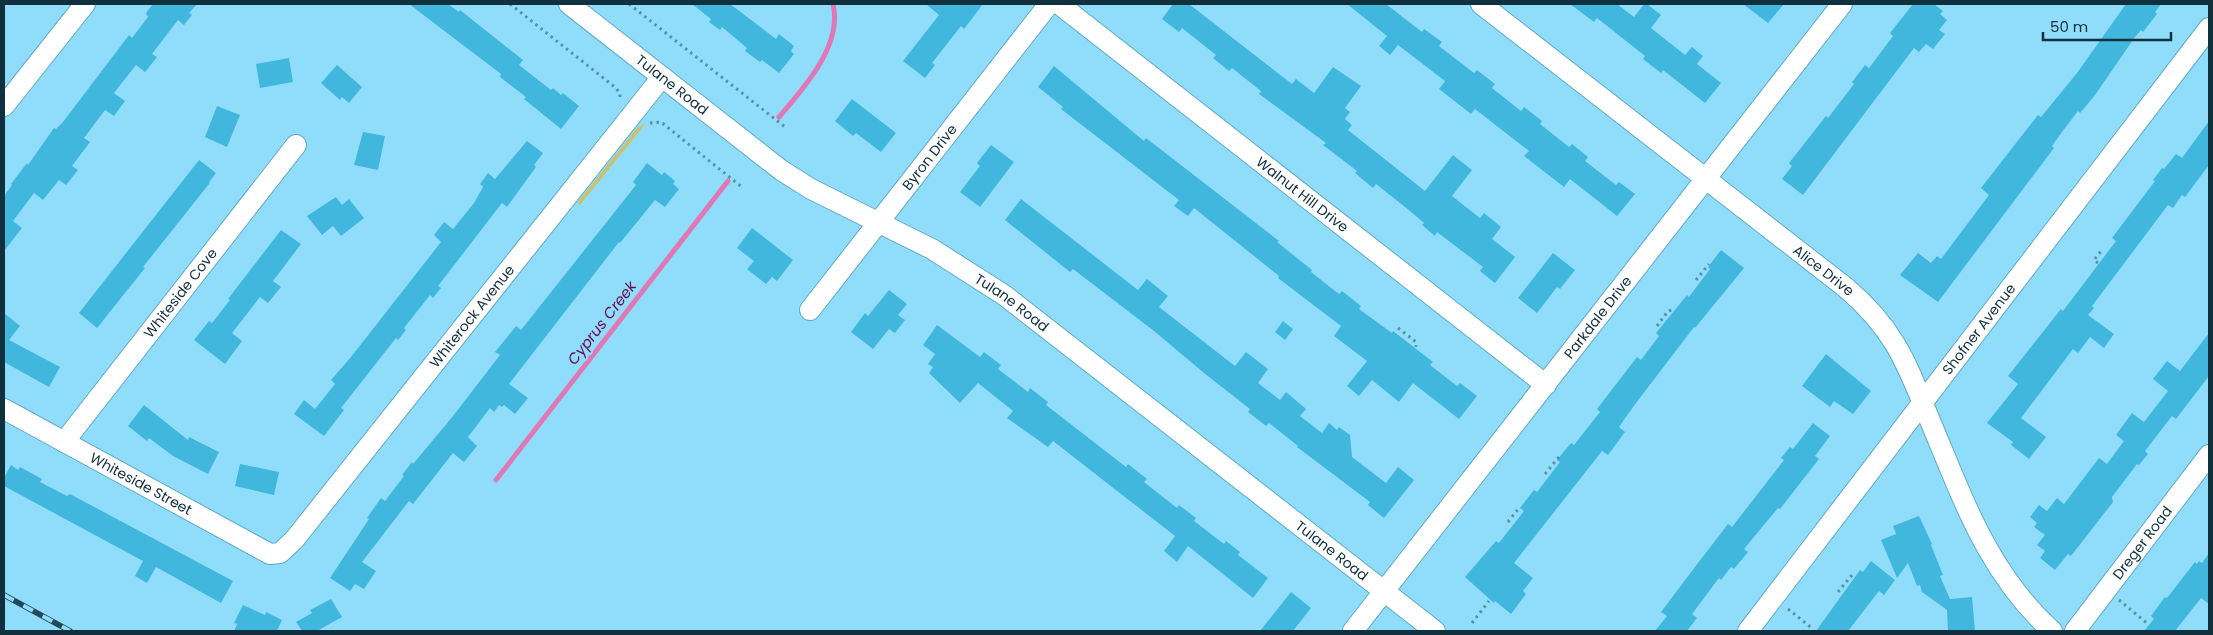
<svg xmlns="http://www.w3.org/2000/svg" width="2213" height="635" viewBox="0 0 2213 635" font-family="Poppins,sans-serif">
	<rect width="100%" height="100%" fill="#90ddfb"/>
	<path fill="#c9c36f" d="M647,122L580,205L577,203L637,128Z"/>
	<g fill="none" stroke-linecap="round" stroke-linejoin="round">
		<path stroke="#df78b5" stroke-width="5" d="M779,117C804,88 843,45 833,4
			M496,480L728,181"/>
	</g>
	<path fill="#41b7de" d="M153,4H197L189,13L192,15L184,25L178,20L152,54L157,57L145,72L136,65L114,93L125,101L114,116L105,110L84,138L90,142L72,166L78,170L66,185L59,180L43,200L34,193L13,221L22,228L4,251V196L12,185L11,184L27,163L28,165L54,128L56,129L63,122L129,35L132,38L148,17L146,13Z
		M409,4H448L459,12L460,10L523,60L519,65L551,90L553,88L561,95L563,93L579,106L561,129L524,99L526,97L500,77L501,74Z
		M692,4H730L776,39L779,34L794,46L791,51L794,54L779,73L762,60L760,62L745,51L747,48L722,27L720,30L709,22L711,19Z
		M926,4H983L964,29L961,26L932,63L935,65L925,78L903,61L939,15Z
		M1173,4H1189L1292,84L1296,79L1314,93L1333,67L1361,86L1345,108L1350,112L1345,119L1352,125L1348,130L1425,191L1453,155L1472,170L1452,196L1480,218L1484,213L1501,227L1492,239L1515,257L1495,283L1480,271L1483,267L1437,232L1435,236L1422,225L1424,223L1410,211L1376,184L1373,188L1355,173L1357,171L1323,145L1326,143L1259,94L1261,91L1232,68L1229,71L1213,58L1216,55L1182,28L1179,32L1162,19Z
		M1347,4H1386L1422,32L1424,29L1442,42L1439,46L1474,73L1477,70L1495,84L1492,88L1521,111L1524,107L1542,121L1540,124L1569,147L1572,144L1588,157L1585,161L1616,185L1619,182L1635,194L1617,216L1570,179L1564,187L1524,156L1529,151L1475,109L1471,114L1439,89L1445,81L1398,45L1390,55L1379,46L1387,36Z
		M1570,4H1617L1634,17L1644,4H1647L1661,15L1651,28L1685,55L1692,47L1703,56L1697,64L1721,83L1705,103L1663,70L1661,73L1643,59L1645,56L1597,18L1594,22Z
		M1743,4H1784L1768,23Z
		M1913,4H1934L1943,11L1940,14L1947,20L1939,30L1945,34L1933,49L1926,44L1919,52L1914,48L1803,195L1782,179L1792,166L1789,163L1826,116L1828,118L1854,84L1852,82L1865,65L1869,68L1893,36L1890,33Z
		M2126,4H2161L2155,12L2157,14L2143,32L2141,30L2135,37L2095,95L2080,113L2078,111L2062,132L2052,146L2054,148L1938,302L1900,275L1918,253L1931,263L1937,256L1941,259L1989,195L1981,188L2038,115L2041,117L2077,73Z
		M289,58L293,82L260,88L256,64Z
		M337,65L362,87L349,103L342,97L340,100L321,83Z
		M1054,66L1144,141L1146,138L1279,241L1277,242L1312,270L1311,272L1339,294L1342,291L1361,306L1359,309L1392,333L1393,331L1433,362L1430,365L1457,386L1460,383L1477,396L1459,419L1413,383L1399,402L1372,380L1359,396L1347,386L1367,361L1334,336L1341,326L1278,278L1279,276L1194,208L1188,216L1174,206L1179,200L1061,109L1063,107L1038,87Z
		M852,99L896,133L881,152L856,133L853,136L835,121Z
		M217,106L240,115L227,147L205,137Z
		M2209,121V165L2185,197L2182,195L2173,208L2168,205L2092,306L2094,308L2088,315L2114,334L2104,348L2090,337L2078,353L2073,349L2021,418L2046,437L2029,459L2011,445L2013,442L1987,423L2018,384L2008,376L2061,309L2063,311L2116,241L2112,238L2155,181L2153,180L2162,168L2164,169L2176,154L2182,158Z
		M363,132L385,136L378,170L354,165Z
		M527,141L543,153L534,165L536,167L507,207L502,203L438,286L441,288L433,298L430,295L404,328L406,330L398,340L396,338L341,408L344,410L324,436L294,414L304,400L315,409L335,384L331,380L351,357L441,242L434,235L444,222L453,229L474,203L483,187L480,184L488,173L495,179Z
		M991,145L1014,162L980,207L960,192L980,166L977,163Z
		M199,160L216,173L210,181L209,184L143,267L145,268L97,328L79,313Z
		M647,163L662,175L664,172L675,181L673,184L679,189L665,207L655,200L620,243L619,242L509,384L528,398L515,414L504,405L502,407L499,405L494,412L490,408L468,437L477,446L464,462L453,453L413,504L409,501L362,562L376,571L364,589L355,584L350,591L330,578L369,519L367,518L381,498L385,501L404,476L402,475L412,462L413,464L453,416L500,355L495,352L516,326L521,330L636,185L633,182Z
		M336,197L342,205L349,199L364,218L341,236L333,226L322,235L307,216Z
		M1021,199L1138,290L1147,279L1168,296L1159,307L1235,366L1246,352L1268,369L1258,383L1280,400L1286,392L1306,409L1300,416L1322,433L1329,423L1337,430L1339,427L1350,435L1352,457L1386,483L1398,467L1414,480L1384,518L1368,505L1370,502L1297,447L1298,446L1269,423L1266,426L1248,412L1250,409L1204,373L1154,331L1073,269L1070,272L1005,220Z
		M752,228L793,260L777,281L772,277L766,284L747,269L754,261L737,248Z
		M281,230L301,244L273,281L281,287L268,303L260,297L232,333L242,341L225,364L194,340L209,321L212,323L230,300L228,299Z
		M1721,250L1744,268L1695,328L1694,327L1633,407L1619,427L1625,432L1608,455L1602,451L1514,563L1533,578L1523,591L1526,594L1511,614L1495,601L1494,603L1465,577L1496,541L1499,543L1524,511L1520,508L1534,490L1537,492L1560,462L1557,460L1571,443L1574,445L1600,412L1597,409L1637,357L1641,360L1659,336L1656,333L1687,295L1689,297L1710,269L1708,267Z
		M1553,253L1575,270L1560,289L1557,287L1537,313L1518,298Z
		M889,290L907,304L898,315L905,320L895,333L889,329L873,349L851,332L865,313L868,316Z
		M4,313L20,326L9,340L60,367L49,387L4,362Z
		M1283,321L1293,329L1285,340L1275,332Z
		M937,325L980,357L984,352L1001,365L998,369L1028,392L1030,388L1048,402L1046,405L1126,467L1128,464L1147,479L1144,482L1177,508L1179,505L1196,518L1194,521L1224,544L1226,541L1240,552L1238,555L1268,578L1253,598L1188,546L1177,562L1164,551L1175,536L1053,441L1048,447L1021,428L1007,418L1013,411L978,383L960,403L929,373L933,367L928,364L935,354L923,345Z
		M2209,333V376L2176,419L2172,416L2145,451L2148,454L2139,465L2137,464L2112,497L2113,502L2071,556L2068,554L2055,570L2040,558L2045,551L2037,545L2045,535L2034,527L2037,523L2030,517L2039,505L2047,511L2057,498L2064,504L2099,458L2107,464L2124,441L2116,435L2132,413L2144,422L2168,391L2153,379L2167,361L2180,371Z
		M1826,354L1871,391L1853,414L1834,401L1830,407L1802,386Z
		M144,405L188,440L189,437L219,452L208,474L173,456L149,438L147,441L128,426Z
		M1813,423L1830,436L1815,456L1819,459L1780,509L1778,508L1744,549L1748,552L1734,569L1731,567L1721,580L1719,578L1692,614L1697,618L1687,631H1655L1667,616L1661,612L1698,563L1728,524L1732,527L1784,460L1781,458L1790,447L1793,449Z
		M240,464L279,472L274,495L235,486Z
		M11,465L18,470L20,467L42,479L40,482L67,496L70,494L233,581L221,603L156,567L147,583L135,576L143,561L4,486V478Z
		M1919,516L1932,544L1931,545L1943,575L1940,576L1950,599L1972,597L1975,631H1948L1947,610L1922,592L1920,585L1917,586L1908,563L1897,578L1881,540L1896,534L1893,526Z
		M2209,553V604L2201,598L2175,631H2144L2154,619L2151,616L2165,597L2167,598L2195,562L2197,564L2199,561L2202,563Z
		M1871,561L1895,580L1884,595L1879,591L1848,631H1816L1860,570L1863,572Z
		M1291,592L1311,608L1293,631H1260Z
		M331,599L342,617L317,631H302L296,622L312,613L310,610Z
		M243,605L265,615L266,612L282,620L277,631H234L237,624L234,623Z"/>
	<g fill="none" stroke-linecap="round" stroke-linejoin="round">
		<g stroke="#5eaac7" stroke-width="22">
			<g id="street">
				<path id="s1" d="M569,4L781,170L811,189L932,249L1004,295L1435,631"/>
				<path id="s2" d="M1059,4L1546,385"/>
				<path id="s3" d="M1481,4L1845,287C1896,330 1907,365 1931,423C1964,501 1988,573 2052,631"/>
				<path d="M4,106L85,4"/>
				<path id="s4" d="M810,310L1049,4"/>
				<path id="s5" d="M4,409L270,554L280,553L294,540L662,77"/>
				<path id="s6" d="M64,442L296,145"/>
				<path id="s7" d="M1353,631L1842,4"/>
				<path id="s8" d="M1748,631L2209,28"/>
				<path id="s9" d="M2075,631L2209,455"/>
			</g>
		</g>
		<path stroke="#5892a8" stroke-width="3" stroke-dasharray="2.5 4" stroke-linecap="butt" d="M510,4L616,88L620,94V100
			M629,4L785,127
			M650,123L661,122L743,188
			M2098,263L2094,260L2102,250
			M1696,280L1709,264
			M1657,326L1668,311L1672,310
			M1398,328L1416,342V347
			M1545,474L1559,457
			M1508,522L1519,508
			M1838,592L1852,575L1854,576
			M2119,600L2148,624
			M1788,609L1813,629
			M1472,623L1489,601"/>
		<use href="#street" stroke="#fff" stroke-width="20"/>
		<g stroke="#214957" stroke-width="5.5">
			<path id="rail" d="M4,595L70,631"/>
		</g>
		<use href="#rail" stroke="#90ddfb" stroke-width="4" stroke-dasharray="11" stroke-linecap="butt"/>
	</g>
	<g text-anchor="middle" stroke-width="4" stroke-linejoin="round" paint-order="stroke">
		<g font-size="14" fill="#0f303c" stroke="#90ddfb">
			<text dy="5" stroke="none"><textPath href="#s1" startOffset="131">Tulane Road</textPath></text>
			<text dy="5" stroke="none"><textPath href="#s4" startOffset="194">Byron Drive</textPath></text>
			<text dy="5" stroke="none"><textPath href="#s2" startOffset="309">Walnut Hill Drive</textPath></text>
			<text dy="5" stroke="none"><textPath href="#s3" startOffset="434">Alice Drive</textPath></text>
			<text dy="5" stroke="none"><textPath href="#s6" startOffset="189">Whiteside Cove</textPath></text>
			<text dy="5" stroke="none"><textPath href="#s1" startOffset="536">Tulane Road</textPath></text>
			<text dy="5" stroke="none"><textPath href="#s5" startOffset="618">Whiterock Avenue</textPath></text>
			<text dy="5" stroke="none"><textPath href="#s7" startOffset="398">Parkdale Drive</textPath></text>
			<text dy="5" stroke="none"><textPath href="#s8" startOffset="380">Shofner Avenue</textPath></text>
			<text dy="5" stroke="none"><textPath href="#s5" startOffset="156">Whiteside Street</textPath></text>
			<text dy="5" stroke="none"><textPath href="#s9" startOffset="111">Dreger Road</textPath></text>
			<text dy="5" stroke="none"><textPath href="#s1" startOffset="941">Tulane Road</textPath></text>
		</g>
		<g font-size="15" font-style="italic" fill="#68094c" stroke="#90ddfb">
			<text transform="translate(602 323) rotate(-52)" y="5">Cyprus Creek</text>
		</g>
	</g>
	<rect width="2213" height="635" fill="none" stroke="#0f303c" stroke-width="10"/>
	<path d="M2043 32v8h128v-8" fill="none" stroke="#0f303c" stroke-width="2.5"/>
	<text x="2050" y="32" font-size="15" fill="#0f303c" stroke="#90ddfb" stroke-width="4" paint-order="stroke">50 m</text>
</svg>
